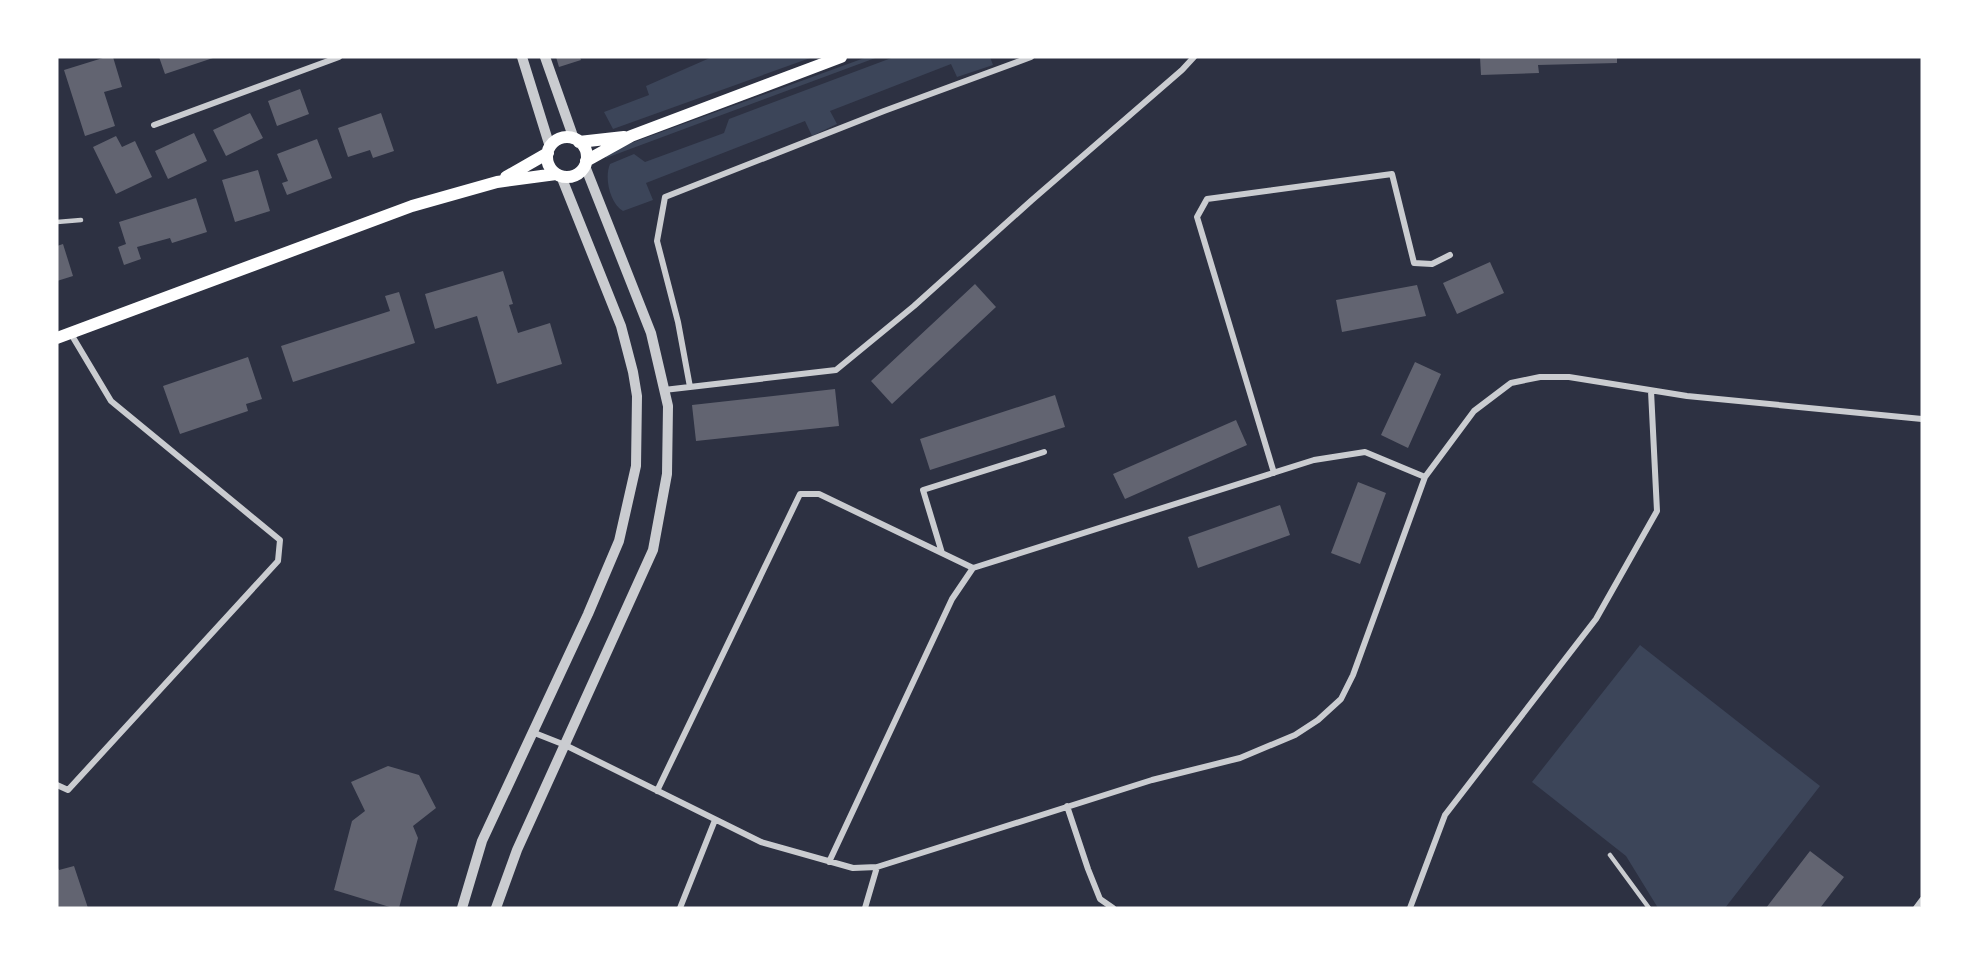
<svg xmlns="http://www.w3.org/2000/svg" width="1979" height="965" viewBox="0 0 1979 965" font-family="Mulish,sans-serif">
	<rect width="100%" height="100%" fill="#2d3142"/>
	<path fill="#3c4559" d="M712,57H813L613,129L604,112L649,95L646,86Z
		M867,57H878L606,158L605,153L615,149Z
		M894,57H990L993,65L957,77L951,64L830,111L837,124L812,136L805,121L646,183L653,200L623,211C610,203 604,178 610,164L634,154L645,162L724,133L729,119Z
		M1640,645L1820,786L1725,908H1658L1626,856L1532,782Z"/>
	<path fill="#626471" d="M106,57H113L122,87L104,92L115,126L85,136L64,70Z
		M159,57H216L165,74Z
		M556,57H580L581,60L559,67Z
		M1480,57H1617V63L1538,65L1539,73L1481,75Z
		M300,89L309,114L277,126L268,101Z
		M250,113L263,138L226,156L213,130Z
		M381,113L394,151L373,158L370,150L348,157L338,128Z
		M194,133L207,161L168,179L155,151Z
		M116,136L122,147L135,141L152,177L116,194L93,147Z
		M317,139L332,178L287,195L282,183L288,181L277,154Z
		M258,170L270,211L235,222L222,180Z
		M196,198L207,232L172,243L170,238L137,247L141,259L124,265L118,247L126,244L119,222Z
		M63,244L73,276L57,281V246Z
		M1490,262L1504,293L1457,314L1443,283Z
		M503,271L513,304L509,305L518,333L550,323L562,364L497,384L477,316L435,329L425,294Z
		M975,284L996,307L892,404L871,381Z
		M1417,285L1426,316L1342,332L1336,300Z
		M399,292L415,343L293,382L281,346L390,311L385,296Z
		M248,357L262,399L246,404L248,411L180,434L163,386Z
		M1415,362L1441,374L1408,448L1381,435Z
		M835,389L839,426L696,441L692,405Z
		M1055,395L1065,427L930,470L920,439Z
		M1236,420L1247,445L1125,499L1113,474Z
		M1358,482L1386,493L1360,564L1331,553Z
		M1280,505L1290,535L1198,568L1188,537Z
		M388,766L419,775L436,808L413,826L418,838L399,908H393L334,890L352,821L365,811L351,782Z
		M1810,851L1844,877L1820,908H1766Z
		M57,866L59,870L74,866L88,908H58Z"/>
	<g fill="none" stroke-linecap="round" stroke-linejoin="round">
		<path stroke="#caccd0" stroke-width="4.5" d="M57,222L81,220
			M1610,855L1649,908"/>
		<path stroke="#caccd0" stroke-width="6" d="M154,125L339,57
			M690,387L678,322L657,241L665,197L884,111L1031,57
			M664,390L836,370L914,306L1032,200L1182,70L1194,57
			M1274,473L1197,217L1207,199L1392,174L1414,263L1432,264L1450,255
			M942,553L923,490L1044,452
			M532,732L565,745L761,842L853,868L877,867L1152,780L1240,758L1295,735L1318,720L1341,699L1353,675L1425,477L1474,411L1511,383L1540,377H1569L1687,396L1922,419
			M57,785L68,790L278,561L280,540L111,401L71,334
			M657,791L800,494H819L973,568
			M1067,806L1088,869L1100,899L1113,908
			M829,862L952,599L973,568L1314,460L1365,452L1425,477
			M680,908L715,820
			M865,908L877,867
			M1410,908L1445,815L1596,619L1657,511L1651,391
			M1916,908L1922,900"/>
		<path stroke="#caccd0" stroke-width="10" d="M522,57L550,147
			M545,57L574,139
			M462,908L482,841L588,614L619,541L636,466L637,396L633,372L621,326L561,176
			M496,908L517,850L653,550L667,474L668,406L651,333L585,166"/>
		<path stroke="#fff" stroke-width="12" d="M547 157a20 20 0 1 1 40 0a20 20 0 1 1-40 0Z
			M579,142L624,137
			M586,161L631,136L841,57
			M506,177L548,153
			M57,338L412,206L497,182L556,174"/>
	</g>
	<rect width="1979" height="965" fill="none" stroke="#ffffff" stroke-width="117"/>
</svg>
